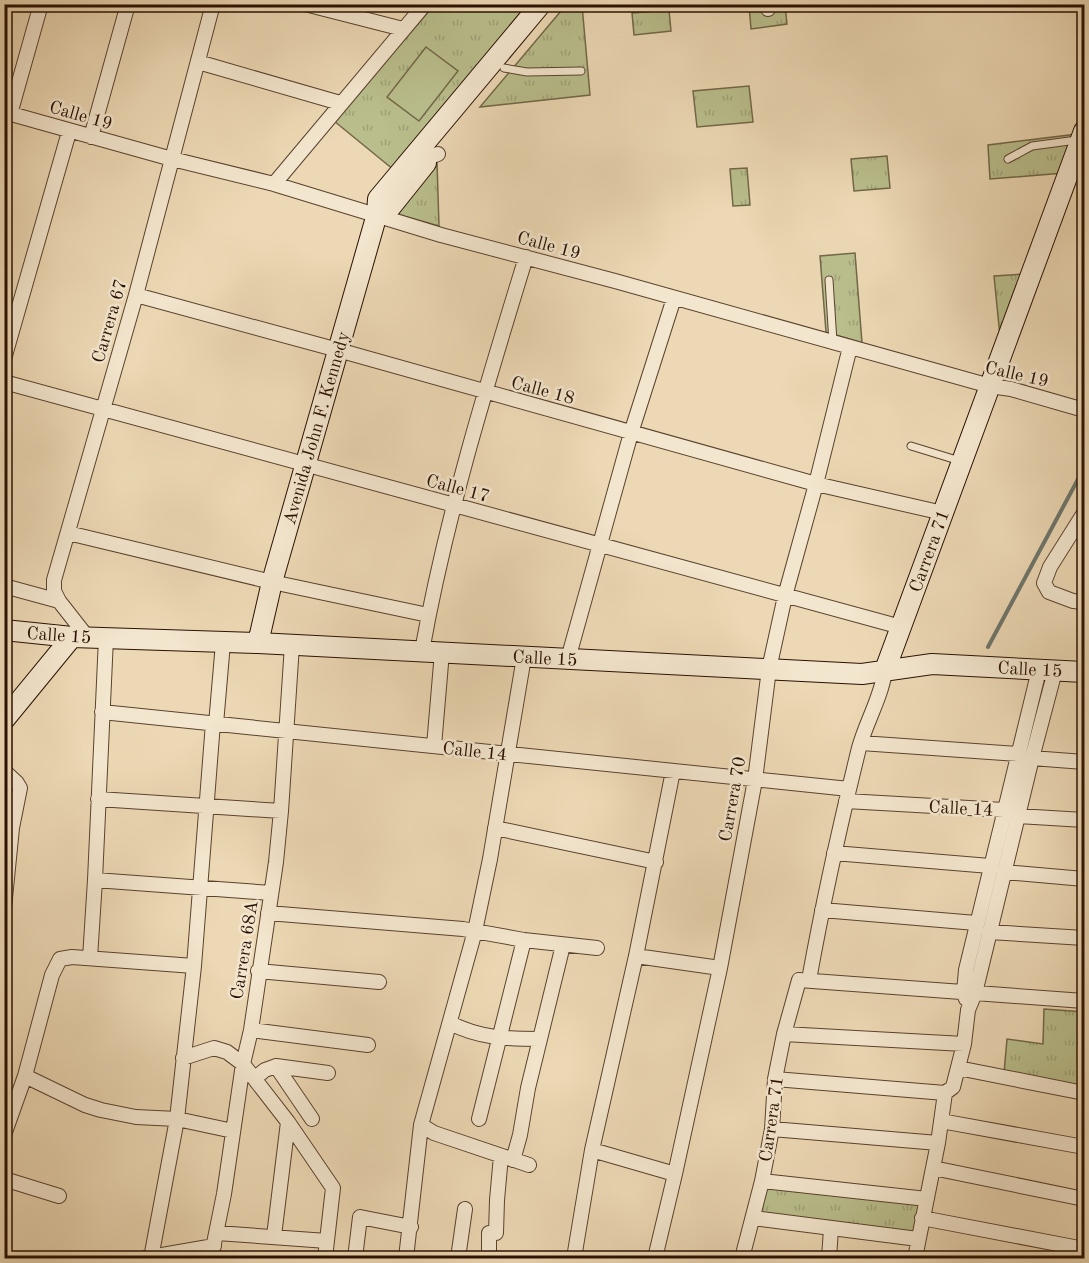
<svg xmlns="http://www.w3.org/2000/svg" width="1089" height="1263" viewBox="0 0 1089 1263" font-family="'Old Standard TT',serif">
	<defs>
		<pattern id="park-tufts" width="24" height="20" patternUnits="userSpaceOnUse" patternTransform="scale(1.5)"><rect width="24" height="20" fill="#b9be8c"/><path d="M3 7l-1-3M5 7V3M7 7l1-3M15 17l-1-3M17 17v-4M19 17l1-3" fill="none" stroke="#9fa277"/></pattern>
	</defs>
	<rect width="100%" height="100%" fill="#ecd8b4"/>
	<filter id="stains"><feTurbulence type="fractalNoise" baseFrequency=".00333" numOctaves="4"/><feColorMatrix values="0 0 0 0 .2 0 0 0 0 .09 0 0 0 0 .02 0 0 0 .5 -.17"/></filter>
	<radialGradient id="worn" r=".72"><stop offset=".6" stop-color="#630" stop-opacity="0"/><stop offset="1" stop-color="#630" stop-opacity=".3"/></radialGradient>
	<path fill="url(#park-tufts)" stroke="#726747" stroke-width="1.5" d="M434,5H532L394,170L334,121Z
		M566,5H582L590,95L480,107Z
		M749,5H785L787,24L751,29Z
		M669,10L671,31L634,35L632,13Z
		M749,86L753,122L697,127L693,91Z
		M1078,134L1064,173L990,179L988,145Z
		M887,156L890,188L854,191L851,159Z
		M437,162L439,226L400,215L398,210L400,207Z
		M747,168L750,205L733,206L730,169Z
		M855,253L862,343L826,332L820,256Z
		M1024,274L1000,336L994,276Z
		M1044,1009L1084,1012V1088L1004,1073L1007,1039L1043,1044Z
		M763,1186L920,1204L913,1236L756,1216Z"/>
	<path fill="#b9be8c" stroke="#726747" stroke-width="1.5" d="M426,47L458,71L419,121L387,97Z"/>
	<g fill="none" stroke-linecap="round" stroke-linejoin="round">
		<path stroke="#6d756c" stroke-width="4" d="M988,647L1084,468"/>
		<g stroke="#5a422e" stroke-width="9">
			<path id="lane" d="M504,68L527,72L581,71
				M1008,159L1032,146L1077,140
				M829,280L833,342
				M911,446L960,461"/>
		</g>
		<g stroke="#5a422e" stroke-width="16">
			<path id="street" d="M305,4L403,29
				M767,4L768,9
				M198,62L340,103
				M4,112L172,159L274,184L441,235L615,281L990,386L1011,389L1084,410
				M10,114L41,4
				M91,137L128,4
				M432,156L438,154
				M274,184L425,4
				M136,295L338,350L816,484L943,513
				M4,359L69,132
				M4,382L901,627
				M1084,513L1050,567L1044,583L1049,592L1073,601L1084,602
				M68,533L272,582L428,615
				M4,586L59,601
				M88,638L59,601L54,591V580L136,295L213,4
				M422,651C446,517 486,387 526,257
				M568,659L631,433L674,298
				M102,712L849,789
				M216,724L223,643
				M861,743L1018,754
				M434,746L442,652
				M1032,758L1084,762
				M4,771L17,783L20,788L12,828L4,908
				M98,799L281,811
				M846,801L1004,810
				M1018,816L1084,820
				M495,828L656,862
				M834,853L990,866
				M1004,872L1084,879
				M95,880L271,893
				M822,910L976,923
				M268,913L463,929L524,940L597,948
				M989,932L1084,938
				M636,956L720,968
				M90,958L95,880L106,638
				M258,971L379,982
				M809,980C823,902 840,825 859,748C866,722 882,696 885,670
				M966,999L964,992L966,970L1039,670
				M450,1023C479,1038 507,1039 540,1039
				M251,1030L368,1045
				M784,1034L964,1044
				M183,1058L214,1048L227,1052L243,1064L288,1122L333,1188L325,1258
				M276,1066L312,1119
				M958,1068L1084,1093
				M25,1076L85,1105L101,1110L136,1117L177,1119L233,1131
				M255,1078L265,1070L276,1066L328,1073
				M775,1079L945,1093
				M479,1119L524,940
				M941,1121L1084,1147
				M421,1125L434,1133L529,1165
				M772,1129L938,1143
				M4,1135L25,1076L52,975L60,959L72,957L194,966
				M592,1150L675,1174
				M513,1160L520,1135L528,1088L563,945
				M933,1168L1084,1199
				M4,1179L59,1196
				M762,1181L927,1199
				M753,1218L918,1239
				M922,1218L1084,1249
				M217,1233L327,1241
				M274,1236L288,1122
				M145,1258L214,1246
				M151,1258L177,1119L194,966L213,723
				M211,1258L224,1194L243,1064L251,1030L276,862L281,811L292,645
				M355,1258L360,1217L411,1227
				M406,1258L421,1125L475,931L490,859L524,657
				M458,1258L465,1209
				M489,1258V1233H496L497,1200L501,1156
				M574,1258L592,1150L636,956L673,771
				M655,1258L675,1174L720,968L755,780L769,669L785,596L816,484L850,347
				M742,1258L762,1181L772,1129L775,1079L784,1034L799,980L1084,1001
				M829,1258L831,1229
				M915,1258L938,1143L945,1093L953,1087L964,1044L968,1010L975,993L1032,758L1055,671"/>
		</g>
		<g stroke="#2a1002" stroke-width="22">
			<path id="secondary" d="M377,214L390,208L426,163
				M4,630L72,637L258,643L862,674L932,664L1084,672
				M258,643L272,582L377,214L378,199L541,4
				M885,670L1084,131
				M4,720L72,637"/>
		</g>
		<use href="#lane" stroke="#f3e6ce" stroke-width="7"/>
		<use href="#street" stroke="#f3e6ce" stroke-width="14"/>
		<use href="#secondary" stroke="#f3e6ce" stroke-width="20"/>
	</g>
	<g text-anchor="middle" stroke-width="5" stroke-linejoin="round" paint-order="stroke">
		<g font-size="18" fill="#2a1002" stroke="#f3e6ce">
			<text transform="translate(81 115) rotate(16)" y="6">Calle 19</text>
			<text transform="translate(549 245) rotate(15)" y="6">Calle 19</text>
			<text transform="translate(109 321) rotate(-74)" y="6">Carrera 67</text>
			<text transform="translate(1017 374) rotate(13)" y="6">Calle 19</text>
			<text transform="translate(543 390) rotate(15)" y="6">Calle 18</text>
			<text transform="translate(316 428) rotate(-74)" y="6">Avenida John F. Kennedy</text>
			<text transform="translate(458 488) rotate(15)" y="6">Calle 17</text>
			<text transform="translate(929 551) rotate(-70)" y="6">Carrera 71</text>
			<text transform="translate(59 635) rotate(4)" y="6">Calle 15</text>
			<text transform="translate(545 658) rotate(3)" y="6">Calle 15</text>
			<text transform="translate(1030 669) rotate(3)" y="6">Calle 15</text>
			<text transform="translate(475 751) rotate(6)" y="6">Calle 14</text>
			<text transform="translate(732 799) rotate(-80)" y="6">Carrera 70</text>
			<text transform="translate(961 808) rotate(3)" y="6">Calle 14</text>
			<text transform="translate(244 950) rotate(-81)" y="6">Carrera 68A</text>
			<text transform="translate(771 1119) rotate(-82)" y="6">Carrera 71</text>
		</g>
	</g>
	<rect width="1089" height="1263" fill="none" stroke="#ecd8b4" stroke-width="24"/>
	<rect x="6" y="6" width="1077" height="1251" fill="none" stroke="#2a1002" stroke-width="3"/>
	<rect x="12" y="12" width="1065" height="1239" fill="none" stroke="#2a1002" stroke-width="1.5"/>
	<rect width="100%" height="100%" filter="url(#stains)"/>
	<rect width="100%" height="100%" fill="url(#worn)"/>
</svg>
